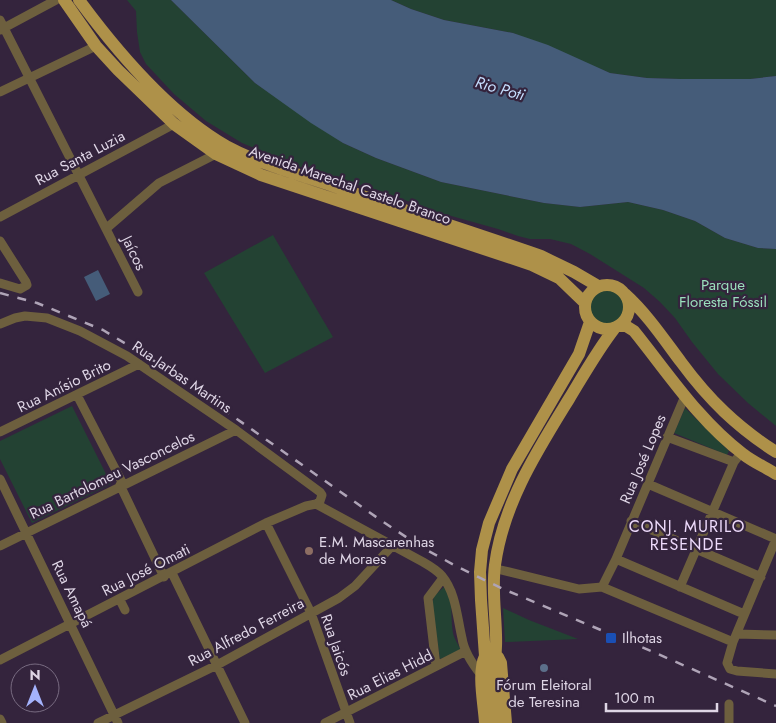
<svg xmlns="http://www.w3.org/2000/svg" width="776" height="723" viewBox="0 0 776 723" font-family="Jost,sans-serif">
	<rect width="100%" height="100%" fill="#34243d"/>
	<path fill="#234233" d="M127,0H171L255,83L343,143L376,158L441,182L544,203L580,207L628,202L663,210L695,221L725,238L758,248L776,249V426L748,403L718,374L692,342L675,318L660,302L644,288L590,254L571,244L550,239H530L518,236L498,229L437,212L378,190L320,175L242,143L206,121L174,94L146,64L140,52L137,32L136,11Z
		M391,0H776V76L750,79H681L647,78L610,73L513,33L444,20L411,9Z
		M273,235L333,337L265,373L204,273Z
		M589 307a18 18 0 1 1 36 0a18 18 0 1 1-36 0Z
		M72,406L111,484L32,523L0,459V441Z
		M685,408L729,451L727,455L674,433Z
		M445,586C454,601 450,617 453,633C454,639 459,645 461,651L440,659L432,605L434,596Z
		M503,608L529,620L578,639L505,642Z"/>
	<path fill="#455c79" d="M171,0H391L411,9L444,20L513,33L548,45L610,73L647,78L681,79H750L776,76V249L758,248L725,238L695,221L663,210L628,202L580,207L544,203L441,182L376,158L343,143L311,123L255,83Z
		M98,270L110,294L96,301L84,277Z"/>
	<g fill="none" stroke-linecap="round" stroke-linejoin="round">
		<path stroke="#6d5f3e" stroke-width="9" d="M0,20L138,292
			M0,30L56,0
			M0,92L96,46
			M0,217L174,124
			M105,226L108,227L159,183L216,154
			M0,241L26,282L27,285L20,289L0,283
			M0,324L15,318L25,316L47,318L80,331L127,356L236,430L320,492L322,495L320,501L316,504
			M77,395L123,484
			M0,432L139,364
			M667,437L734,462L738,457
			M0,479L118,723
			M648,484L776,539
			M120,485L164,577
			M631,521L761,577
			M266,523L311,613L350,723
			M776,539L733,642L727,663L730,669L737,671L776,674
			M0,546L236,430
			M616,559L744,614
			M501,570L579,589L602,587L733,642
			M172,573L245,723
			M602,587L616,559L685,396
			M680,587L734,462
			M120,600L125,610
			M737,634L776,635
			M0,660L266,523L306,506L316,504L423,562C430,566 437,570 442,576C456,593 457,617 462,638C464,652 473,665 482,676
			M436,666L428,598L443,578
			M729,704V723
			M0,719L2,723
			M98,723L217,665L339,598L355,586L393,545
			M325,723L466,651"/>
		<path stroke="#ae9149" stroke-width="12" d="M64,0L96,46L118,70L174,124L216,154L261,175L532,265L559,278L585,303
			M79,0C118,53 169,113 226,146C259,164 298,174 333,186C402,210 472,232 541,256L574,272L598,286
			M585 307a22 22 0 1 1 44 0a22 22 0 1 1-44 0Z
			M625,294C647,314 663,338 681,362C709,400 737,427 776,452
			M620,326H626L634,331C668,373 699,421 743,454C753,462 765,467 776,474
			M485,656C477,673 484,704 485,723
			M498,657L501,663L506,723
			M492,675C502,639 490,601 495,565C503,504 537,451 569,399C583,376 597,351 614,329
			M496,723L492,675L485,656L481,600L480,572L482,550L489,523L512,469L579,354L590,322"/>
		<path stroke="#afa4b7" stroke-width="2.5" stroke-dasharray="9 9" stroke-linecap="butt" d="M0,293L37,303L103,330L156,362L379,519L421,547L456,566L503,589L651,651L776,706"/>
	</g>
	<circle fill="#8d6e63" stroke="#34243d" stroke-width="2" cx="309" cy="551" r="5"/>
	<rect fill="#1a4fb4" stroke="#34243d" stroke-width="2" x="605" y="632" width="12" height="12" rx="2.5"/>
	<circle fill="#5c6f8a" stroke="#34243d" stroke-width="2" cx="544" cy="668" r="5"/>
	<g text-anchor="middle" stroke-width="4.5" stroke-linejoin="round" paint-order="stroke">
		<g font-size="15" fill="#dfd6e6" stroke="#34243d">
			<text transform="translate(80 158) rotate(-28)" y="5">Rua Santa Luzia</text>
			<text transform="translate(350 185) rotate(19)" y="5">Avenida Marechal Castelo Branco</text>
			<text transform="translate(134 253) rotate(64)" y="5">Jaícos</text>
			<text transform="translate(182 377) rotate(34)" y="5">Rua Jarbas Martins</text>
			<text transform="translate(64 386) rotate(-26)" y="5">Rua Anísio Brito</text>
			<text transform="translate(643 459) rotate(-67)" y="5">Rua José Lopes</text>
			<text transform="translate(112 475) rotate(-26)" y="5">Rua Bartolomeu Vasconcelos</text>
			<text transform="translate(146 570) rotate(-27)" y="5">Rua José Omati</text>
			<text transform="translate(72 594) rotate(64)" y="5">Rua Amapá</text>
			<text transform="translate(246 632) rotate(-28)" y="5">Rua Alfredo Ferreira</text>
			<text transform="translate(336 645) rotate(71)" y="5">Rua Jaicós</text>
			<text transform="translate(390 675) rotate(-27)" y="5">Rua Elias Hidd</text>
		</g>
		<g font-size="15" fill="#9adfbc" stroke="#34243d">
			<text x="723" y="290">Parque<tspan x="723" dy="17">Floresta Fóssil</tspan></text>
		</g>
		<g font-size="15" fill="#dfd6e6" stroke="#34243d" text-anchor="start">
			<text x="319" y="547">E.M. Mascarenhas<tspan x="319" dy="17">de Moraes</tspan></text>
			<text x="622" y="643">Ilhotas</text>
			<text x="544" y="690" text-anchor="middle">Fórum Eleitoral<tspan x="544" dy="17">de Teresina</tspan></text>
		</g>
		<g font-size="16" font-style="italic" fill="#c6dfff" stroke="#34243d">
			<text transform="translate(500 88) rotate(16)" y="6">Rio Poti</text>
		</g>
		<g font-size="16" letter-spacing="1" fill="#eedbfc" stroke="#34243d">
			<text x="687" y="532">CONJ. MURILO<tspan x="687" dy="18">RESENDE</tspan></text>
		</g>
	</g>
	<g transform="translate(35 688)"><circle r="24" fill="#34243d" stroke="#786b81"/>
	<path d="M0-4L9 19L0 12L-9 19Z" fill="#a4b2fc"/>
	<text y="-8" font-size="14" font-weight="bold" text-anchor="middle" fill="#dfd6e6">N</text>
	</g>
	<path d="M606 703v8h111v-8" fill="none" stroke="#dfd6e6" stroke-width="2.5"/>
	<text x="614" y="703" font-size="15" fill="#dfd6e6" stroke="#34243d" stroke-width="4" paint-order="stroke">100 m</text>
</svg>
